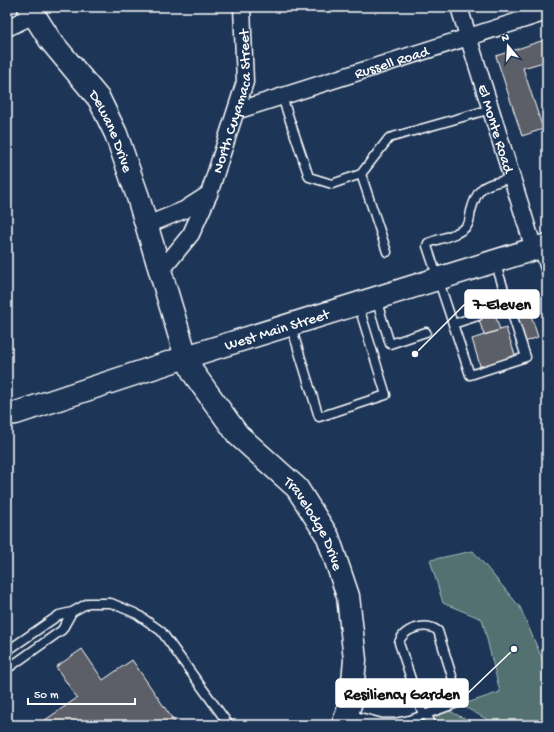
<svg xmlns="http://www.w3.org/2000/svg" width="554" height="732" viewBox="0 0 554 732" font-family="'Gochi Hand',sans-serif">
	<rect width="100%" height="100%" fill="#1d3557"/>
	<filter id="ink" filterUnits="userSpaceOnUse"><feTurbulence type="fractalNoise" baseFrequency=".025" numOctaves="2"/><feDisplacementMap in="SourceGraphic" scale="8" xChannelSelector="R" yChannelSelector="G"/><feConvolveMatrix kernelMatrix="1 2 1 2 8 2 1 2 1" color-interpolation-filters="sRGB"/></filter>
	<g filter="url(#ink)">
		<path fill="#53716f" stroke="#a9b8b7" d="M473,551L520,607L547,670V725H497L461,705L500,692L482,619L443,603L430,560Z
			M441,707L478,725H381Z"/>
		<path fill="#5d5f67" stroke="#fff" d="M547,39V61L523,68L543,129L522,136L496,56Z
			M489,296L500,330L484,335L473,302Z
			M530,312L538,337L525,342L517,317Z
			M506,328L516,358L481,369L472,339Z
			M82,649L103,680L132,660L176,724L38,725L77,698L56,667Z"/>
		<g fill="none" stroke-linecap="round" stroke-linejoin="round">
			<g stroke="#fff" stroke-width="11">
				<path id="lane" d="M282,97L309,177L332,184L361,174L389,138L491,109
					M361,174L387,252
					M538,248L547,275
					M495,262L526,357L470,375L427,246L428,243C440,238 457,236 467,226C470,222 470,215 471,211C479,182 486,186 512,178
					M376,299L390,344L426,332
					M494,311L510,306
					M453,324L478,316
					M291,326L319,417L386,395L358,304
					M7,651L59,615L72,612L88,603H111L137,614L161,631L229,725
					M7,669L62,630L72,612
					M348,714L382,723H395L410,720L460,702L438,631C426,622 403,628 399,643L423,715
					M427,714L431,725"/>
			</g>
			<g stroke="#fff" stroke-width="19">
				<g id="street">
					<path id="s1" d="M459,7L534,249"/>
					<path d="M7,28L34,15"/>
					<path id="s2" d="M236,111L547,12"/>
					<path d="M147,225L184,210L209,194"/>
					<path id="s3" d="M161,271L191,234L209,194L245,82L242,7"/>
				</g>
			</g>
			<g stroke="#fff" stroke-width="25">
				<g id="secondary">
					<path id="s4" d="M29,7L50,40L99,99L116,134L138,197L186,357L194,374L238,435L297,488L328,537L348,596L355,660L351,702L343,725"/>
					<path id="s5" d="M7,414L16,413L186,357L547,245"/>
				</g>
			</g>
			<use href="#lane" stroke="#1d3557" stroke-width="8"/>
			<use href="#street" stroke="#1d3557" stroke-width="16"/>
			<use href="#secondary" stroke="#1d3557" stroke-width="22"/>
		</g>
	</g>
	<g text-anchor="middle" stroke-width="3" stroke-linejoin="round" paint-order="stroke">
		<g font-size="15" fill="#fff" stroke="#1d3557">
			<text dy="5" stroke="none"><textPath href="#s2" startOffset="163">Russell Road</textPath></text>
			<text dy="5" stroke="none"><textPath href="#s3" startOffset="188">North Cuyamaca Street</textPath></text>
			<text dy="5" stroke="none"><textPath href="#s1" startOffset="127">El Monte Road</textPath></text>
			<text dy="5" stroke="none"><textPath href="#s4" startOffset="150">Dewane Drive</textPath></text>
			<text dy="5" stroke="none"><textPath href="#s5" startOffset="283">West Main Street</textPath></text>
			<text dy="5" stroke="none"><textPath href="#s4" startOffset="601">Travelodge Drive</textPath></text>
		</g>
	</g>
	<path fill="none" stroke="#fff" stroke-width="1.5" d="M415 354L465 304M514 649L468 693"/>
	<g fill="#fff" stroke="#1d3557" stroke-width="1.5">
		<circle cx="415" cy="354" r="4"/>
		<circle cx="514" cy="649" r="4"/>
	</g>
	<g fill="#fff" stroke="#fff" stroke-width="1.5">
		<rect x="465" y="290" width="74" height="28" rx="4"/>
		<rect x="336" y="679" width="132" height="28" rx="4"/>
	</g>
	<g font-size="16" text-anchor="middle" font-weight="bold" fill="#111">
		<text x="502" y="309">7-Eleven</text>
		<text x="402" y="699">Resiliency Garden</text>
	</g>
	<rect width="554" height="732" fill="none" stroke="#1d3557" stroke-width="24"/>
	<rect x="12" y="12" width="530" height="708" fill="none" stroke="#fff" stroke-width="1.5" filter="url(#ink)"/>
	<g transform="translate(508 46) rotate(342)" stroke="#1d3557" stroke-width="3" paint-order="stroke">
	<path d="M0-3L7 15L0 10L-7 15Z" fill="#ffffff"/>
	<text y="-6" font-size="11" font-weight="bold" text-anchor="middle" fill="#ffffff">N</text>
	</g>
	<path d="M28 698v6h107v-6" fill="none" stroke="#ffffff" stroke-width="2"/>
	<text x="34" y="698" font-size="12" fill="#ffffff" stroke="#1d3557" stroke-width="3" paint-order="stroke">50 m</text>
</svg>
